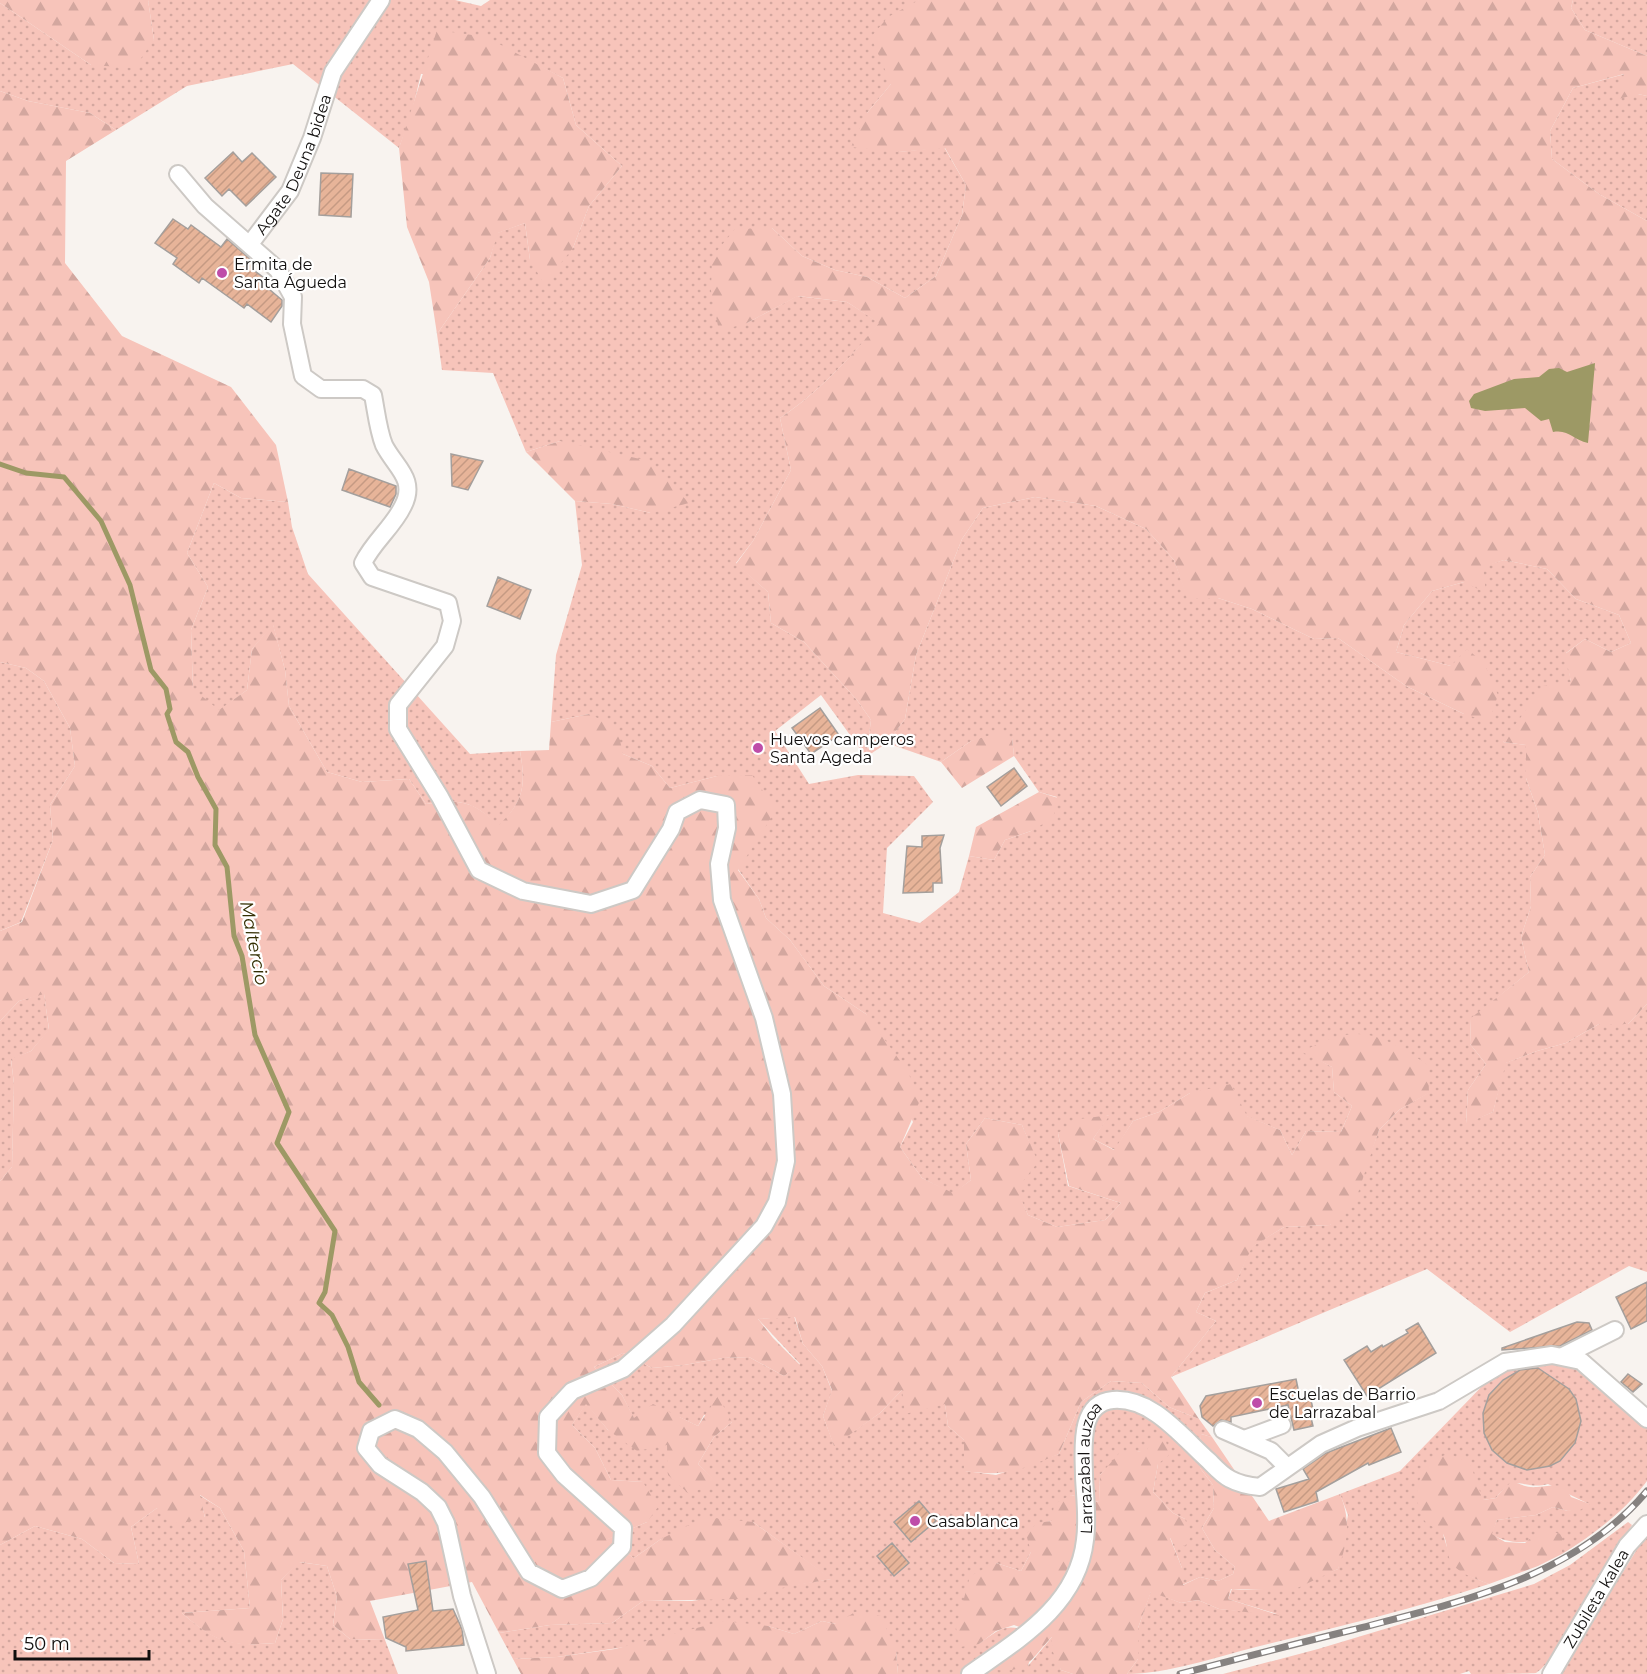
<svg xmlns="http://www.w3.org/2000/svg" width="1647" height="1674" viewBox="0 0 1647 1674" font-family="Montserrat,sans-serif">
	<defs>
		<pattern id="grass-dots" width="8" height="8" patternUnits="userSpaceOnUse" patternTransform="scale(1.5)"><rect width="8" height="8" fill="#f7c4ba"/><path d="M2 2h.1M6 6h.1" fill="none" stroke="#d3a79f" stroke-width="1.8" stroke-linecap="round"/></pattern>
		<pattern id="forest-firs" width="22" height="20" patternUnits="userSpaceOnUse" patternTransform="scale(1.5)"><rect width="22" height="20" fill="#f7c4ba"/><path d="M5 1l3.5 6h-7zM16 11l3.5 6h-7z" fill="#d3a79f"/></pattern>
		<pattern id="building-hatch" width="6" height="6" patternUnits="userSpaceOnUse" patternTransform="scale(1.5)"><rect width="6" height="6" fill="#e7b499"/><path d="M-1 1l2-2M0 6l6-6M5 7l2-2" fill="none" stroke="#c59a83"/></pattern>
	</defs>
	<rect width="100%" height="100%" fill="#f8f3ef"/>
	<path fill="url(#grass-dots)" d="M148,0H455L481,6L490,0H919L891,84L867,113L899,152L944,147L966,185L962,215L936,276L905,298L867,277L835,270L802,256L772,228L747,323L797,296L847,302L880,323C848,360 820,391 780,418L791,470L753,541L736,563L768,592L771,623L804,642L857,700L871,720L866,757L821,695L775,731L809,784L858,775L914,776L933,802L887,848L883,913L920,923L959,892L969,856L994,860L1005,840L1031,831L1057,797L1039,792L1014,756L1012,738L971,741L941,762L887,743L905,719L916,655L962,539L983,508L1035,497L1096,506L1146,529L1174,560L1188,598H1218L1252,609L1314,639L1338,638L1406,686L1464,714L1451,666L1396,652L1404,625L1432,591L1464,582L1483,566L1504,560L1547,569L1576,599L1619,615L1631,643L1611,652L1585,639L1566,653L1571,682L1503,742L1526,745V778L1538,813L1545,855L1530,877L1531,906L1521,937L1529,972L1471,1019L1470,1044L1486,1064L1468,1090L1466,1123L1493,1112L1505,1063L1537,1051L1566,1043L1599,1024H1628L1647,1004V1272L1629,1266L1510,1332L1427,1269L1171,1377L1216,1321L1196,1312L1205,1293L1237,1280L1251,1247L1284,1227L1330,1225L1367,1163L1379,1130L1399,1110L1428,1093L1303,1051L1332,1067L1334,1092L1352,1106L1341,1132L1306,1131L1292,1155L1280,1130L1190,1093L1159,1112L1133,1121L1115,1150L1093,1139L1109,1115L1058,1133L1068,1186L1121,1203L1105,1220L1057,1227L1028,1215L1016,1189L1037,1162L1022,1125L985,1118L966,1144L971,1180L953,1194L922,1178L900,1147L913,1122L866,1014L824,986L790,940L766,918L759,899L738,869L753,842L717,776L670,788L652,766L623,754L589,714L551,722L556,655L582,565L575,501L612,504L651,513L560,441L526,452L493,373L442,370L437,334L490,258L497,233L525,223L530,260L573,248L589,206L622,166L576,125L563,78L541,67L421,74L411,115L399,148L293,64L187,86L116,130L90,113L28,101L0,91V3L91,65L154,40Z
		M1573,0H1647V56L1585,30L1571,8Z
		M1625,74L1638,94L1647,96V221L1599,194L1552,159L1550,131L1573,88Z
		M214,483L241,498L288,502L292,527L308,574L470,754L520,751C526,785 524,801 499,826C472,801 462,799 426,804L409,779L362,782L327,772L289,706L285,670L273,625L252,649L247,690L219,711L193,690L191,630L208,587L187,553Z
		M0,662L26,668L44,681L70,728L75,766L50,805L53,840L21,922L0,931Z
		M44,993L49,1030L31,1051L11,1060L14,1084L12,1167L0,1181V1021L19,1001Z
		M794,1316L803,1344L822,1366L832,1391L823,1416L834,1445L880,1413L902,1390L945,1403L948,1426L964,1440L965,1471L996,1475L1059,1454L1081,1402L1111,1381L1142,1383L1169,1407L1199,1419L1212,1437L1201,1434L1200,1468L1213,1485L1214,1508L1202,1528L1215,1550L1235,1567L1233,1574L1218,1581L1200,1577L1182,1585V1568L1170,1537L1185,1519L1173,1513L1153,1492L1158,1464C1155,1461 1151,1456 1147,1454C1133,1445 1109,1465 1100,1475L1099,1502L1071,1495L1052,1521L1037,1524L1031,1552L1021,1571L996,1563L979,1644C1003,1626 1007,1623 1036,1634L1028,1666L1052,1637L1061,1670L1073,1674H898L896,1651L836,1624L822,1621L794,1634L768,1626L557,1657L513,1659L499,1633L550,1625L612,1623L643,1601H692L831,1579L753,1522L661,1539L634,1558L605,1540L647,1522L643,1482L611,1480L595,1448L572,1425L586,1403L608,1430L667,1445L716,1482L698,1464L714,1437L732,1422L704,1415L698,1426L679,1417L634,1419L622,1395L594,1367L623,1353L652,1368L684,1365L723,1358L749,1357L784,1376L800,1364L758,1319Z
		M1552,1361L1579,1367L1647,1427V1481C1625,1511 1594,1534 1562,1554V1534C1536,1541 1515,1548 1491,1534L1497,1520L1536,1515L1553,1507L1568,1511L1589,1504L1548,1484C1523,1491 1516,1471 1496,1498L1483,1500L1443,1534C1453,1568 1456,1571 1489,1584C1413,1609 1334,1628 1256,1647C1216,1657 1167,1674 1127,1674L1138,1659V1628L1151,1591L1181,1603L1198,1600L1219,1609L1277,1614L1228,1599L1232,1589C1268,1593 1304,1583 1338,1569L1348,1515L1340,1494L1400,1471L1488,1380L1512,1368Z
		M199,1495L220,1508L244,1551L250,1608L182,1613C215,1642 232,1647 275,1643L283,1619L281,1580L299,1562L327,1566L337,1597L333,1625L350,1639L385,1640L398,1674H0V1545L35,1526L82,1539L114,1563L139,1564L131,1527L157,1508L205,1517Z
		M1628,1522L1632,1525C1614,1553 1558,1661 1536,1673C1525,1674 1484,1674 1471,1674L1469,1671L1460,1674H1223L1318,1649L1534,1584L1570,1565Z
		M1647,1533V1674H1560Z"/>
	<path fill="url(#forest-firs)" d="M0,0H148L154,40L134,68L91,65L0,3Z
		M919,0H1573L1571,8L1585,30L1647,56V96L1638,94L1618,99L1624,74L1573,88L1550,131L1552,159L1599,194L1647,221V1004L1628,1024H1599L1566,1043L1537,1051L1506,1063L1493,1112L1466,1124L1468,1090L1486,1064L1470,1044L1471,1018L1529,972L1521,937L1531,906L1530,877L1545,855L1538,813L1526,778V745L1503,742L1543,686L1571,682L1565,654L1585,639L1611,652L1631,643L1619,615L1576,599L1547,569L1504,560L1483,567L1486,593L1464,582L1432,591L1404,625L1396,652L1451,666L1467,649L1484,663L1498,695L1489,722L1464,714L1406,686L1338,638L1314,639L1252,609L1218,598H1187L1174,560L1146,529L1096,506L1035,497L983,508L962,539L916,655L905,719L887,743L866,757L871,720L857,700L804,642L771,623L768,592L736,564L753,541L791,470L780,418C820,391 848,360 879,323L847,302L798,296L747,323L719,331L711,291L712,257L735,229L772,228L802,256L835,270L867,277L905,298L936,276L962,215L966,185L945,148L899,152L851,147L867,113L891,84L871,37L888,17Z
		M437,30L486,37L563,78L576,125L622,166L589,206L573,248L544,284L530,260L525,223L498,233L490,258L437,334L429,282L407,227L399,148Z
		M0,91L28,101L90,113L116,130L66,161L65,263L122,336L231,387L276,445L288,502L241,498L214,483L187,553L208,587L191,630L193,689L219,710L247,690L252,649L273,624L285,670L289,706L327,772L362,782L409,779L426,804C462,799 472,801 499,825C524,801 526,785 520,751L549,750L551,722L589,714L617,727L623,754L652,766L670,788L717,776L752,775L776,810L738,870L759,899L766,918L790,940L824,986L866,1014L906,1069L921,1098L900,1147L922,1178L953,1193L971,1180L966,1144L985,1118L1022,1125L1038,1162L1017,1189L1028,1215L1057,1227L1105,1220L1121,1203L1069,1186L1058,1133L1080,1119L1110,1115L1093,1139L1114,1150L1133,1121L1159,1112L1190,1093L1231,1084L1247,1116L1280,1130L1292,1155L1306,1131L1341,1132L1352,1106L1334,1092L1332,1067L1302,1052C1358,1022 1377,1032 1428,1065L1429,1093L1399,1110L1379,1130L1355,1202L1330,1225L1284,1227L1252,1247L1237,1280L1205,1293L1196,1312L1216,1321L1171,1377L1199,1419L1169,1407L1142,1383L1111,1381L1081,1402L1059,1454C1020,1470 1007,1477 964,1471V1440L948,1426L945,1404L905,1414L902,1390L880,1413L834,1446L823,1416L832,1390L822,1366L803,1344L795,1317L758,1319L773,1338L800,1365L784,1376L749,1357L723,1358L684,1365L652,1368L623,1353L594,1367L622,1395L634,1418L653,1404L698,1426L718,1396L732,1422L714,1437L698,1464L717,1482L689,1494L668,1475L667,1445L637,1451L608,1430L586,1404L572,1425L595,1448L611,1480L643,1482L658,1507L647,1522L606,1540L634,1558L661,1539L705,1517L753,1522L832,1579L786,1587L738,1599L643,1601L612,1623L550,1625L499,1633L472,1582L370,1601L385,1640L350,1639L333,1625L337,1597L327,1566L300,1562L281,1580L283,1619L275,1643C230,1647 216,1643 182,1613L250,1608L244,1551L220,1508L200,1495L205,1518L178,1524L157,1508L131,1527L139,1564L114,1563L82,1539L35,1526L0,1545V1181L12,1167L14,1084L11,1059L31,1051L49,1029L44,994L19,1001L0,1021V931L22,922L53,840L50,805L75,766L70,728L44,681L26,668L0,662Z
		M560,441L649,461L689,503L651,513L612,504L575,501L526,452Z
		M1001,732L1012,738L1014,756L962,788L941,762L971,741Z
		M1039,792L1058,798L1053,818L1031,831L1005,840L994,860L969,856L976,827Z
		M1201,1434L1212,1437L1269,1521L1340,1494C1351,1520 1348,1542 1338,1569L1291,1591L1231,1589L1228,1599L1281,1616L1219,1609L1198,1600L1181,1603L1151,1592L1138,1628V1659L1127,1674H1073L1061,1670L1052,1650V1637C1032,1657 1029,1673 997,1670L1017,1645L1036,1633L1014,1625L996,1631L979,1644L960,1647L956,1628L970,1576L996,1563L1021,1571L1031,1552L1026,1534L1037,1523L1052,1521L1054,1504L1071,1495L1099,1502L1100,1475L1121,1451L1146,1452L1154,1436L1166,1441L1169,1455L1158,1464L1153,1492L1173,1513L1185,1519L1191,1536L1185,1546L1170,1538L1182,1568L1183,1585L1200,1577L1218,1581L1233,1574L1235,1567L1215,1550L1202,1528L1214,1508L1213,1485L1200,1468Z
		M1449,1454L1470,1463L1483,1500L1496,1498C1517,1470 1514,1489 1537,1487C1548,1486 1554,1485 1565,1486L1571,1497L1590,1504L1580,1510L1568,1511L1553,1507L1536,1515L1497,1520L1492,1534L1505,1542L1525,1543L1541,1530L1562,1534V1554L1538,1566L1489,1584C1478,1580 1461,1574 1453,1565C1446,1557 1448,1542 1443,1534C1438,1528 1428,1526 1424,1520C1409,1494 1419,1461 1449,1454Z
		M855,1612L881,1616L896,1651L898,1674H521L513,1659L557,1657L615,1649L724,1621L768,1626L794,1634L822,1621L836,1624Z"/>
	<path fill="#9d9965" d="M1595,363L1588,443C1573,440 1569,429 1553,432L1549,419L1541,421L1525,408L1485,411L1471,408L1469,401L1474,394L1514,379L1539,377L1549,369L1559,368L1567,372Z"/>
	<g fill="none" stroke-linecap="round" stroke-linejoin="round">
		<path stroke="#9d9965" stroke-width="5" d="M0,464L26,473L64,477L101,521L130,585L151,670L166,689L170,709L167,714L176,742L188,752L198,777L216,809L215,845L227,867L234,936L242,956L255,1035L289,1112L277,1143L335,1231L325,1292L319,1303L332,1315L348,1347L359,1382L379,1405"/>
	</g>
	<path fill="url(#building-hatch)" stroke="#a49f9c" stroke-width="1.5" d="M233,152L242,162L252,153L276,177L246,206L229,189L222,196L205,178Z
		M321,173L353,174L351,217L319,215Z
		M173,219L188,229L191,225L221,247L227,239L256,264L252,269L267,280L263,284L282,300V306L271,322L247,304L244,308L202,278L199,283L173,264L177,258L155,243Z
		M451,454L483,461L468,490L452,486Z
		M349,469L396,486V494L390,507L342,490Z
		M498,577L531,590L520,619L487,606Z
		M820,708L839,735L811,754L792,728Z
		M1014,768L1027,786L1001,806L987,787Z
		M944,835L940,848L942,883H933V892L903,893L907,846L922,847V836Z
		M1647,1282V1321L1631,1329L1616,1297Z
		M1577,1322L1589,1323L1592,1330L1560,1346L1502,1350V1348Z
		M1418,1323L1436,1353L1367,1396L1344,1360L1367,1346L1371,1352L1382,1345L1383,1347L1408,1333L1406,1330Z
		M1538,1368L1569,1389L1576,1399L1581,1421L1575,1443L1560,1461L1550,1466L1527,1470L1507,1463L1492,1450L1484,1433L1483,1413L1489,1395L1503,1380L1520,1370Z
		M1628,1374L1642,1384L1633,1392L1621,1382Z
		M1296,1379L1300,1398L1310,1396L1313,1409L1309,1410L1313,1426L1294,1430L1288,1405L1231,1417V1422L1221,1420L1213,1426L1202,1417L1200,1406L1206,1396Z
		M1391,1428L1401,1452L1369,1465L1368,1463L1316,1492L1318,1501L1284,1512L1276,1489L1309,1479L1303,1469L1326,1453Z
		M919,1501L936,1521L911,1542L894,1522Z
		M892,1543L909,1563L894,1576L877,1556Z
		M426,1561L433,1611L453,1609L462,1629L464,1645L406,1651V1647L386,1638L383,1617L418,1610L408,1564Z"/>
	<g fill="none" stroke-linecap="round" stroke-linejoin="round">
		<g stroke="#cdc9c5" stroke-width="20">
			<g id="minor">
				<path d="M178,174L205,206L278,270L293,297L292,324L303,376L321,389H363L373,395C376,410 378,430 384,445C395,467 417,479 403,506C393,527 373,542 363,563L372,577L448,603L452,621L445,646L398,705V729L440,797L479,870L523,891L591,904L633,890L671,829L677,812L700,800L726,805L727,828L719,864L722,900L764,1018L782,1094L786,1161L777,1202L764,1226L673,1325L623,1369L572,1391L548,1417L547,1453L564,1475L623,1528L622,1547L591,1578L562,1589L529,1572L482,1497L445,1452L418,1429L395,1419L371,1431L366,1448L380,1465L422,1492L438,1507L446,1523L462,1596L487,1674"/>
				<path id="s1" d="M250,244L290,191L312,138L333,72L381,0"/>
				<path d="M1563,1356L1615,1330"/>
				<path d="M1223,1430L1271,1451L1287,1467"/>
				<path d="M1247,1438L1282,1425"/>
				<path id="s2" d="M970,1674C1018,1640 1078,1605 1085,1540C1088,1520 1085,1497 1084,1477C1084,1452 1077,1403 1113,1400C1152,1397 1182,1437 1209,1461C1215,1467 1222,1475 1230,1479C1239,1484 1250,1486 1260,1487L1321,1444L1357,1428L1439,1401L1505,1362L1552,1355L1581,1361L1647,1419"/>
				<path id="s3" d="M1551,1674L1627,1546L1647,1524"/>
			</g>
		</g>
		<use href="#minor" stroke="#fff" stroke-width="16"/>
		<g stroke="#868280" stroke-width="7">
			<path id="rail" d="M1180,1674C1237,1659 1295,1644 1352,1630C1457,1603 1574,1578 1647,1491"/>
		</g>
		<use href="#rail" stroke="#fff" stroke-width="4.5" stroke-dasharray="14" stroke-linecap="butt"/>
	</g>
	<g fill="#be4da9" stroke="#fff" stroke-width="2">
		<circle cx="222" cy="273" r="6"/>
		<circle cx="758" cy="748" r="6"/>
		<circle cx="1257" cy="1403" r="6"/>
		<circle cx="915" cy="1521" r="6"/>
	</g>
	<g text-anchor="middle" stroke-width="4.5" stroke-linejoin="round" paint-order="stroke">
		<g font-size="16" fill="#110f0e" stroke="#fff">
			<text dy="6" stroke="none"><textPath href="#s1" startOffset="92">Agate Deuna bidea</textPath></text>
			<text dy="6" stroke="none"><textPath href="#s2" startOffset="256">Larrazabal auzoa</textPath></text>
			<text dy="6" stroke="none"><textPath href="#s3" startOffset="88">Zubileta kalea</textPath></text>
		</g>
		<g font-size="16" fill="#110f0e" stroke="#fff" text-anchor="start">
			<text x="234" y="270">Ermita de<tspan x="234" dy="18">Santa Águeda</tspan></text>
			<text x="770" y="745">Huevos camperos<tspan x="770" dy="18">Santa Ageda</tspan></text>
			<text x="1269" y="1400">Escuelas de Barrio<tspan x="1269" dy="18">de Larrazabal</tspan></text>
			<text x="927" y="1527">Casablanca</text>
		</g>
		<g font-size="18" font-style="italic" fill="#332f03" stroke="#fff">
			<text transform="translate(254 943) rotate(79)" y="6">Maltercio</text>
		</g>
	</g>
	<path d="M15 1650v9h134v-9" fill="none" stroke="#110f0e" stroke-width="3"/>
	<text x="24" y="1650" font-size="18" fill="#110f0e" stroke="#ffffff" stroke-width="4.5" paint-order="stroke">50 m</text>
</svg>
